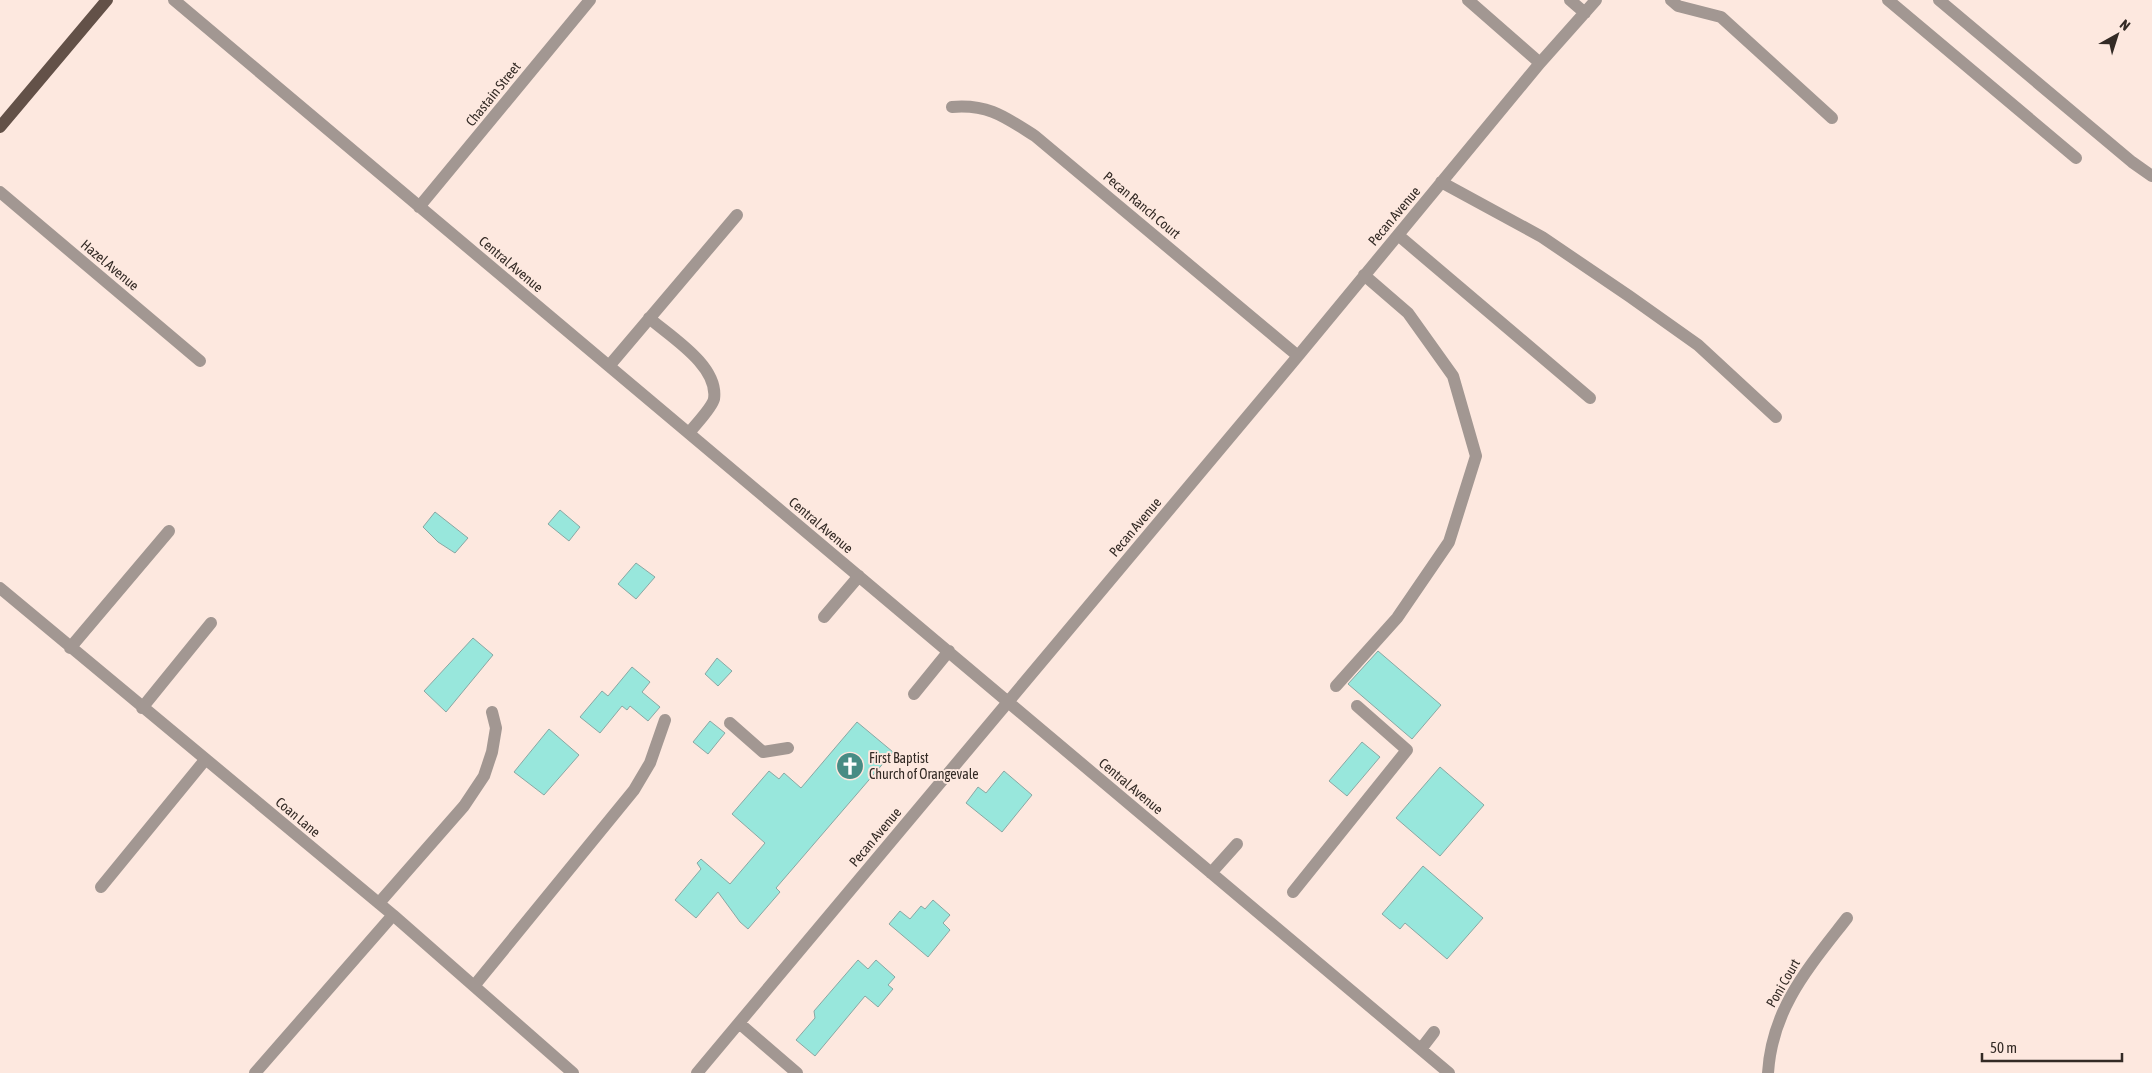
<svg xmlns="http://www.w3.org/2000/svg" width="2152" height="1073" viewBox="0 0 2152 1073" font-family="'Asap Condensed',sans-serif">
	<rect width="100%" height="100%" fill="#fde8df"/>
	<path fill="#98e7dc" stroke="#8aa7a3" d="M560,510L580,527L569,541L548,524Z
		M435,512L468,538L455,553L438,542L423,527Z
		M636,563L655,577L636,599L618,584Z
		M473,638L493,655L446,712L424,691Z
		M1378,651L1441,705L1412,739L1348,684Z
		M717,658L732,671L718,686L705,674Z
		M632,667L650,682L642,692L660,707L648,721L630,706L627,710L622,706L600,733L580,717L602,691L608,696Z
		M710,721L725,733L708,754L693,742Z
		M857,722L893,752L776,888L780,892L748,929L740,922L718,892L696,918L675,900L701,869L697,863L701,859L730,884L765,843L732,814L769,771L779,779L784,773L801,788Z
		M549,729L579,755L544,795L514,772Z
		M1362,742L1380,757L1347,796L1329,781Z
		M1440,767L1484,805L1440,856L1396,818Z
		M1004,771L1032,795L1002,832L966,803L978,787L986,793Z
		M1423,866L1483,918L1447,959L1405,923L1400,929L1382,914Z
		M933,900L950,915L943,923L950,930L928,957L889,924L900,911L910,919L921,906L925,909Z
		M858,960L868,969L876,960L895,977L888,985L893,989L878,1007L865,996L815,1056L796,1040L815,1018L814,1011Z"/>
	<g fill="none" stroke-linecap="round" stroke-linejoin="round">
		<path stroke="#a29792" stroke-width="12" d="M174,0L1449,1073
			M1468,0L1540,63
			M1570,0L1585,13
			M1671,0L1678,6L1721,17L1832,118
			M1888,0L2076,158
			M1939,0L2132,162L2152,176
			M952,107C989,104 1005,117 1035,136L1298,356
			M1441,182L1542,237L1629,296L1698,345L1776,417
			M0,192L200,361
			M419,207L590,0
			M1398,235L1590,398
			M649,318C671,337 719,366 714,399C712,408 695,425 689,433
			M609,366L737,215
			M0,588L393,915L573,1073
			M824,617L859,576
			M70,648L169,531
			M1336,686L1397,618L1449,542L1476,456L1453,376L1408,313L1364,275
			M914,694L949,651
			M142,708L211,623
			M730,723L763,752L788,748
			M1211,873L1237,844
			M101,887L205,760
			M1293,892L1407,750L1357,706
			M379,903L464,806L484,776L492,752L496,728L492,712
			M474,986L634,790L650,763L665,720
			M739,1023L797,1073
			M1421,1049L1434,1032
			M255,1073L393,915
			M697,1073L1298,356L1540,63L1596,0
			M1768,1073C1772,1008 1809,967 1847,918"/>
		<path stroke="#635148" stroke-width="12" d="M0,127L107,0"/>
	</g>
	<defs>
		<g id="church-disc" transform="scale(1.4375)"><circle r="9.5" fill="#478c84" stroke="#fde8df"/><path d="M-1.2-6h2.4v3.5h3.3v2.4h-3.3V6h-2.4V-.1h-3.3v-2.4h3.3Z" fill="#fff"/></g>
	</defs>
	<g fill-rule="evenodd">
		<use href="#church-disc" x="850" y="766"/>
	</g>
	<g text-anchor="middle" stroke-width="4" stroke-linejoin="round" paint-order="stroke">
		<g font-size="14" fill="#332a25" stroke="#fde8df">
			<text transform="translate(493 94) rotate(-51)" y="5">Chastain Street</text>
			<text transform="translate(1142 205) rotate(40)" y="5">Pecan Ranch Court</text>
			<text transform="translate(1394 216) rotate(-50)" y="5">Pecan Avenue</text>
			<text transform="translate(511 264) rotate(40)" y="5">Central Avenue</text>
			<text transform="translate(110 265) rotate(40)" y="5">Hazel Avenue</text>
			<text transform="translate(821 525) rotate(40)" y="5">Central Avenue</text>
			<text transform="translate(1135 527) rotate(-50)" y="5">Pecan Avenue</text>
			<text transform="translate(1131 786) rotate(40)" y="5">Central Avenue</text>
			<text transform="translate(298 817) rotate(40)" y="5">Coan Lane</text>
			<text transform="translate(875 837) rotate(-50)" y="5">Pecan Avenue</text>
			<text transform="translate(1783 983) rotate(-60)" y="5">Poni Court</text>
		</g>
		<g font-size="14" fill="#332a25" stroke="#fde8df" text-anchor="start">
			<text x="869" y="763">First Baptist<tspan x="869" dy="16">Church of Orangevale</tspan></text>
		</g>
	</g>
	<g transform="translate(2117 35) rotate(39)" stroke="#fde8df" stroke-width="4" paint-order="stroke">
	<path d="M0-4L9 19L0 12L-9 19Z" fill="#332a25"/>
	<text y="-8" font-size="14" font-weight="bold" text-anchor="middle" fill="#332a25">N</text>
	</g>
	<path d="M1982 1053v8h140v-8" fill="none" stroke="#332a25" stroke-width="2.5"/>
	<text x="1990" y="1053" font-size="15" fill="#332a25" stroke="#fde8df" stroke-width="4" paint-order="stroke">50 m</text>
</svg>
